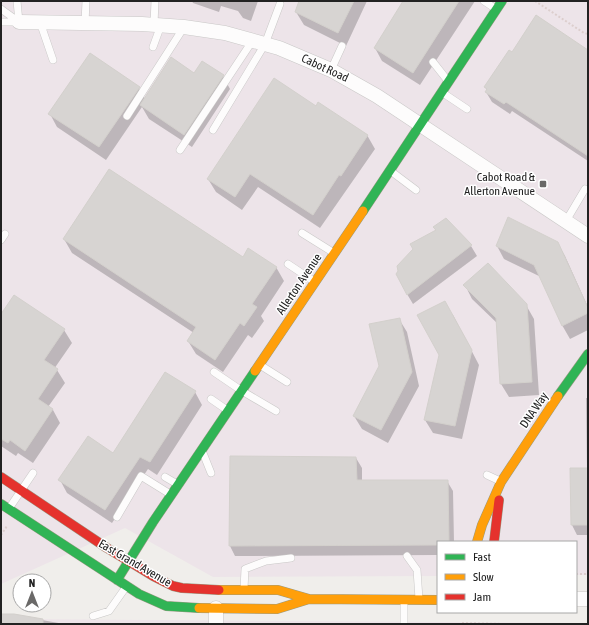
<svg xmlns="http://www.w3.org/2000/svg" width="589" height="625" viewBox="0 0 589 625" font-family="'Asap Condensed',sans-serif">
	<rect width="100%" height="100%" fill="#f0eeeb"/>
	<path fill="#ede4e9" d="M1,1H588V575H576V542H438V576L213,577L125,528L1,584Z
		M1,619L588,623V624H1Z"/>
	<path fill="#0003" d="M192,1H258L251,21L243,18L238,11L221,6L219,12L193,3Z
		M300,1H367L346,46L304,25L296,12Z
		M405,1H475L420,85L382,61L375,48Z
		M588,51V161L512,111L510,114L492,102L486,92L487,90L485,87L512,53Z
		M195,74L223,76L230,89L192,147L149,119L142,107L106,160L57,127L50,114L139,88L145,99Z
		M316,107L367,135L375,149L320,228L258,187L242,210L216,192L208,179Z
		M446,220L471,246L477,256L413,304L407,294L436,231L434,228Z
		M64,239L243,258L276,267L284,281L261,316L264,321L252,338L248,335L223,372L196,354L188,341L194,333L72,253Z
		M557,242L565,256L588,307V330L570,339L562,325L541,277L504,259L497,246Z
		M465,285L526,305L534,319L539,395L509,397L501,384L498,324L472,299Z
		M453,315L479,365L462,439L433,433L425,420Z
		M1,316L64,330L72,343L54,369L57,370L65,383L48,407L53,410L60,423L33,463L18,453L16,456L1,446Z
		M399,319L407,332L419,386L388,443L362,429L354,416L380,366Z
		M195,392L202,405L157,475L148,469L112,523L67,493L60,480L113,454Z
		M586,398H588V535H577L572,525L587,469Z
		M356,458L362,468V481H447L453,491L454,542H438V555L235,556L230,546Z
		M14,615L64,624H2Z"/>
	<path fill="#d7d4d2" stroke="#d3d0cc" d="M299,1H354L338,33L295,12Z
		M403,1H459L413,73L374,48Z
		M536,15L588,50V156L506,102L504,104L485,92L487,89L484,87L509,50L512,52Z
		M90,53L140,87L99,147L48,114Z
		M171,57L194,73L202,61L224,75L184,135L140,105Z
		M274,78L316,106L318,102L368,135L341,176L339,175L313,215L250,174L235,197L207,179Z
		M109,169L243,257L248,248L277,267L252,304L257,307L244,326L240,323L215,360L187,341L196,327L63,239Z
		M508,217L558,242L588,308V313L562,326L534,265L496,246Z
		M446,218L472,245L407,295L396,274L398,271L397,266L413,249L410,244L436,230L433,227Z
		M488,263L527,304L532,382L500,384L496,318L463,285Z
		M14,295L65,329L44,360L58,369L38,399L53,409L25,451L10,440L8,443L1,439V314Z
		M445,301L472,350L455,426L424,420L439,355L417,315Z
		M400,318L412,372L381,430L353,416L379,366L369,324Z
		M165,372L196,391L150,462L140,457L105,510L58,480L88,436L113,453Z
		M230,456L356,457L357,480H448L449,542H438V545L229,546Z
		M570,468H588V525H571Z
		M1,614H14L43,619V624H1Z"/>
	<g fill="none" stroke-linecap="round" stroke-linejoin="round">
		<g stroke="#c9c8c7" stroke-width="8">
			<path id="lane" d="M17,1L19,22
				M484,1L496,9
				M1,9L19,22
				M1,22H19
				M40,22L53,60
				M85,23L86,1
				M154,24L155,1
				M153,47L161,25
				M433,62L448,81
				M331,70L342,46
				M443,93L467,109
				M127,116L184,27
				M213,130L265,44L280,4
				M180,150L253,40
				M392,172L416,190
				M566,221L585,189
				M302,233L334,253
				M1,240L5,234
				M288,264L315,282
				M260,365L287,382
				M214,372L242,391L276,411
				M211,399L227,410
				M203,453L211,473
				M487,475L500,481
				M165,477L177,484
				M10,507L33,473
				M117,517L141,476L170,494
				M407,556L417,570L419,599
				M244,589L245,569L266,561L291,558
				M404,600V624
				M93,616L109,611L126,587"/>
		</g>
		<g stroke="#c9c8c7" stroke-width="15">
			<path id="street" d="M19,22L142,24L184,27L225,33L279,48L331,70L377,96L588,236
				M576,599H588
				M216,608V624"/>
		</g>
		<g stroke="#999a82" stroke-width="10">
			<path id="fast" d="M363,211L502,1
				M558,396L588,354
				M1,504L139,594L166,606L199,608
				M117,580L153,522L255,371"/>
		</g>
		<g stroke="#999a82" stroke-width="10">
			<path id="slow" d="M255,371L363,211
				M477,542L482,525L501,482L558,396
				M219,590H278L309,599
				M199,608L277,609L309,599L438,600"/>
		</g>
		<g stroke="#999a82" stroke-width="10">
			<path id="jam" d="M1,477L107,548L153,576L173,586L182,588L219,590
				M494,542L499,500"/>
		</g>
		<path stroke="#dccecd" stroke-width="2" stroke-dasharray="2 2" stroke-linecap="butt" d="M535,1L584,33L588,34
			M1,535L7,526
			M576,574H588
			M462,623L504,624"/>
		<use href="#lane" stroke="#fdfcfc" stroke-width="7"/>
		<use href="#street" stroke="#fdfcfc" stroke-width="14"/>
		<use href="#fast" stroke="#30b455" stroke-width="9"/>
		<use href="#slow" stroke="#ff9f0a" stroke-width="9"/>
		<use href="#jam" stroke="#e5322d" stroke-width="9"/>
	</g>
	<rect fill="#6a6968" stroke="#fff" stroke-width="1.5" x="539" y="180" width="8" height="8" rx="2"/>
	<g text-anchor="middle" stroke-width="3" stroke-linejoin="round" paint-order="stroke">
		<g font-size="12" fill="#222" stroke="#fff">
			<text transform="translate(325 68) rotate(25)" y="4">Cabot Road</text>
			<text transform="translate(299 284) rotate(-56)" y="4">Allerton Avenue</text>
			<text transform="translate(534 410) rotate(-56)" y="4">DNA Way</text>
			<text transform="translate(135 563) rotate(30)" y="4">East Grand Avenue</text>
		</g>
		<g font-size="12" fill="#222" stroke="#fff" text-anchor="end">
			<text x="535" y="181">Cabot Road &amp;<tspan x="535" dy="14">Allerton Avenue</tspan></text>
		</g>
	</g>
	<rect width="589" height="625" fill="none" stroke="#222222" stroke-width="4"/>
	<rect x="437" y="541" width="140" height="72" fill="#ffffff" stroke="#a7a7a7"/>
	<rect x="445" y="554" width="20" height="6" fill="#30b455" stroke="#a7a7a7"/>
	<text x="473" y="561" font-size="12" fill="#222222">Fast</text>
	<rect x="445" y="574" width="20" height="6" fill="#ff9f0a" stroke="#a7a7a7"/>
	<text x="473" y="581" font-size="12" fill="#222222">Slow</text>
	<rect x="445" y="594" width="20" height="6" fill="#e5322d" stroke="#a7a7a7"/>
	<text x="473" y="601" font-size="12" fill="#222222">Jam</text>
	<g transform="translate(32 593)"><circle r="19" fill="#ffffff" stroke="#a7a7a7"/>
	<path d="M0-3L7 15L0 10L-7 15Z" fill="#6a6968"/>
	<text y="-6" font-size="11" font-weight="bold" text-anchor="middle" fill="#222222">N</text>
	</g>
</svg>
